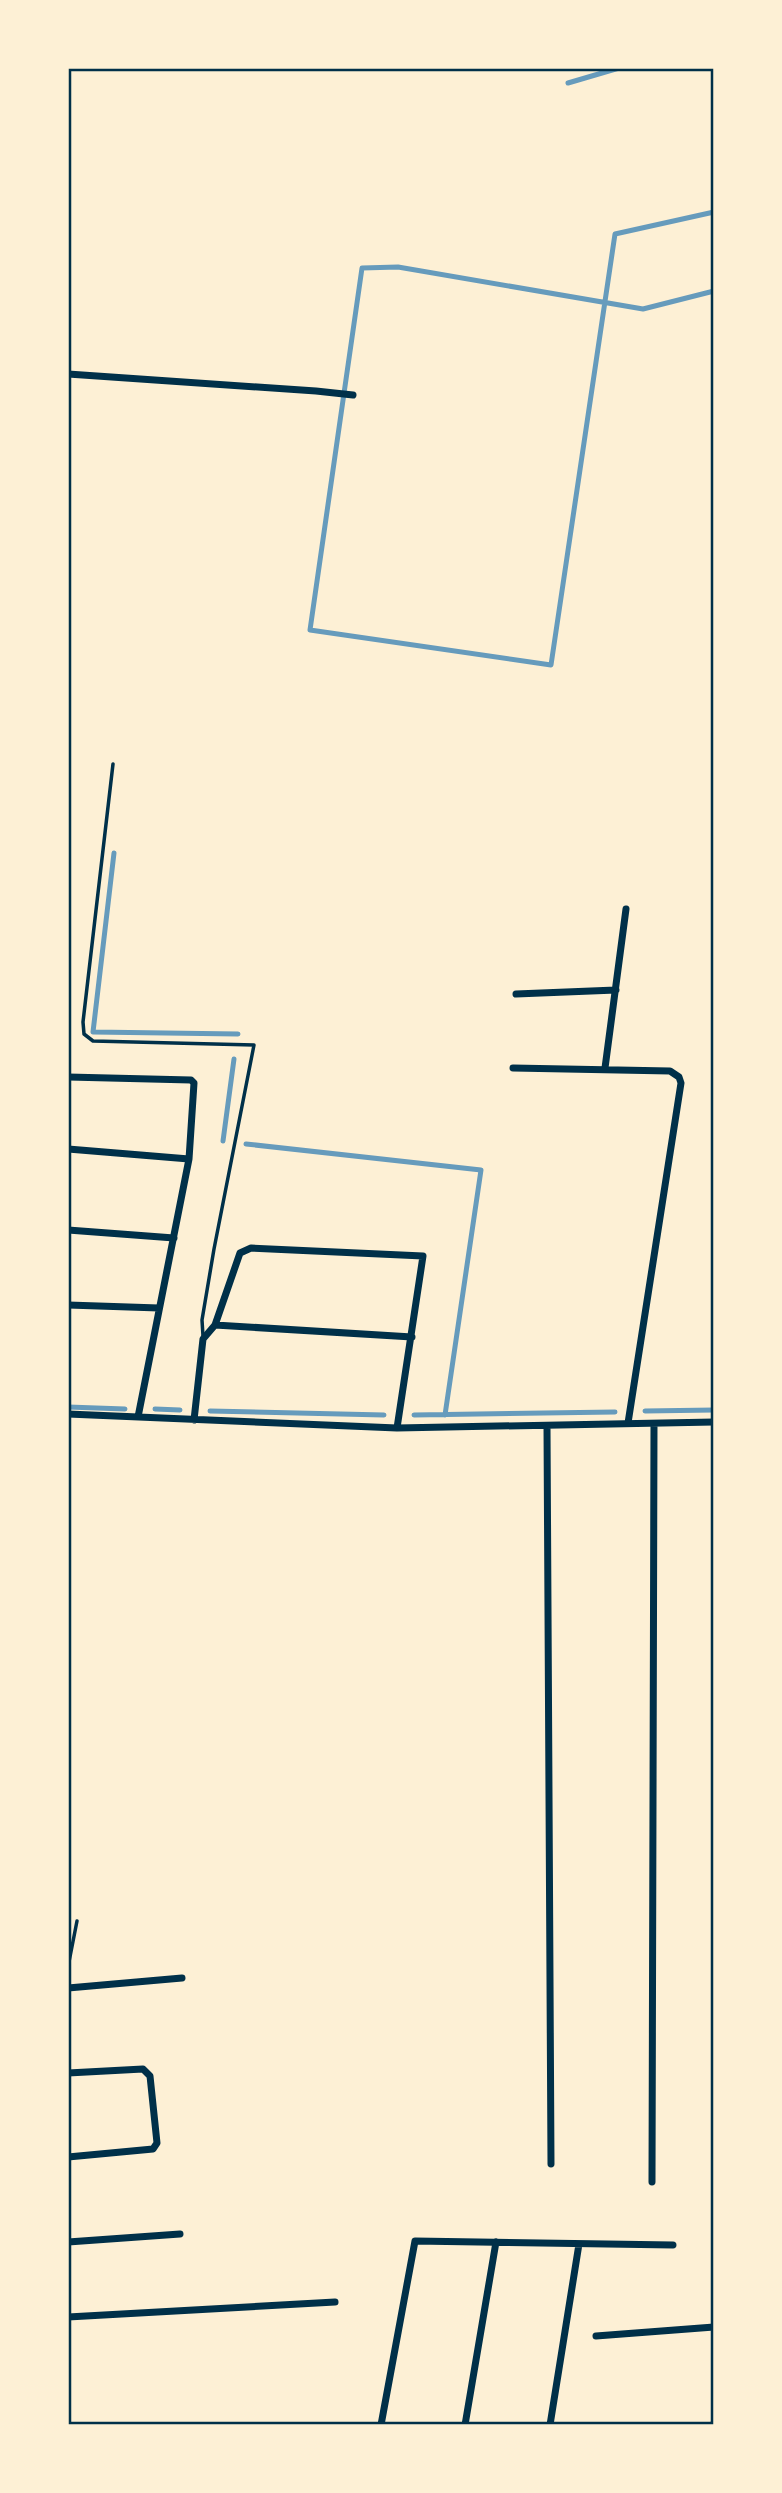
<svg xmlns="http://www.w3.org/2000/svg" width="782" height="2493" viewBox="0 0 782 2493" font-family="Rubik,sans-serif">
	<rect width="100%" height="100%" fill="#fdf0d5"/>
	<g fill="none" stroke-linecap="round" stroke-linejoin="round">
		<path stroke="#669bbc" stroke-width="5" d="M568,83L619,68
			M714,212L615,234L551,665L310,630L362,268L398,267L643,309L714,291
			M114,853L93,1032L238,1034
			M223,1141L234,1059
			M246,1144L481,1170L445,1415
			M68,1407L125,1409
			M155,1409L180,1410
			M210,1411L384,1415
			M645,1411L714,1410
			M414,1415L615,1412"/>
		<path stroke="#003049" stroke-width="3.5" d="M113,764L83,1022L84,1034L93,1041L254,1045L214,1249L202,1320L203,1336
			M68,1967L77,1921"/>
		<path stroke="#003049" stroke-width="7" d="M68,374L316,391L353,395
			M516,994L616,990
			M513,1068L670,1071L679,1077L681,1083L628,1423
			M605,1068L626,909
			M68,1077L191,1080L194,1083L189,1159L138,1417
			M68,1149L189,1159
			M68,1230L174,1238
			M68,1305L159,1308
			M215,1325L412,1337
			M68,1414L397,1428L714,1422
			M194,1420L203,1339L215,1325L240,1253L251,1248L423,1256L397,1428
			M547,1426L551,2164
			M68,1988L182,1978
			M68,2073L143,2069L150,2076L157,2143L153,2149L68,2157
			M652,2182L654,1424
			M68,2242L180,2234
			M68,2317L335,2302
			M596,2336L714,2327
			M381,2425L415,2241L673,2245
			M465,2425L496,2242
			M550,2425L579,2244
			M713,2425L714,2423"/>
	</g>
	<rect width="782" height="2493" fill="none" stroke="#fdf0d5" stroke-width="140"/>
	<rect x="70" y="70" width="642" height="2353" fill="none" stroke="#003049" stroke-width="2.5"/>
</svg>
